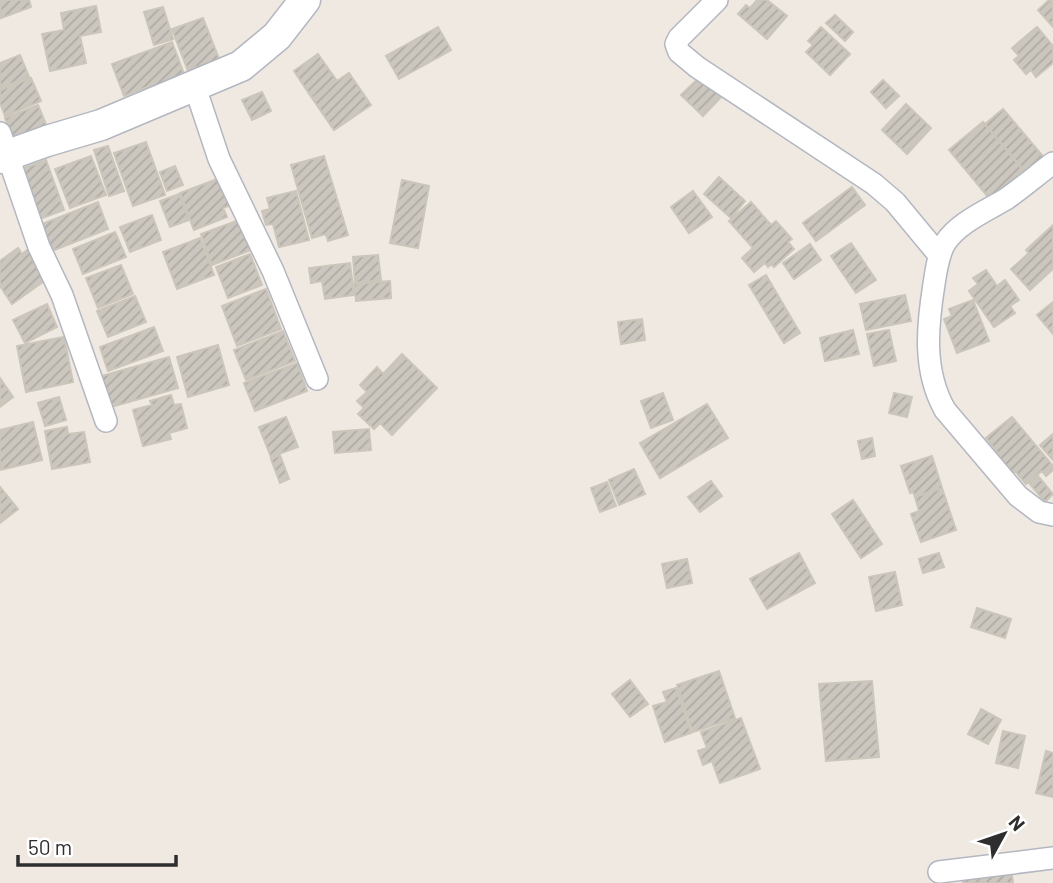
<svg xmlns="http://www.w3.org/2000/svg" width="1053" height="883" viewBox="0 0 1053 883" font-family="Barlow,sans-serif">
	<defs>
		<pattern id="building-hatch" width="6" height="6" patternUnits="userSpaceOnUse" patternTransform="scale(1.75)"><rect width="6" height="6" fill="#cbc7bf"/><path d="M-1 1l2-2M0 6l6-6M5 7l2-2" fill="none" stroke="#afaba4"/></pattern>
	</defs>
	<rect width="100%" height="100%" fill="#efe9e1"/>
	<path fill="url(#building-hatch)" stroke="#cbc5ba" stroke-width="2" d="M0,0H29L31,7L1,18Z
		M757,0H767L787,16L767,39L738,14L746,5L750,8Z
		M1049,0H1053V27L1038,10Z
		M96,6L101,32L80,36L86,63L50,71L42,34L64,30L61,13Z
		M163,7L173,39L154,45L144,12Z
		M835,15L853,32L845,41L826,23Z
		M203,18L223,69L200,78L196,67L188,71L172,29Z
		M438,27L451,50L399,79L386,56Z
		M821,27L850,54L830,75L806,52L813,45L808,41Z
		M1037,27L1053,46V63L1036,77L1031,70L1026,74L1014,60L1019,56L1012,48Z
		M172,42L184,74L166,80L169,87L149,94L147,87L124,96L112,64Z
		M318,54L337,81L312,98L294,71Z
		M20,55L29,77L0,88V63Z
		M349,73L371,105L334,130L312,98Z
		M702,75L723,95L703,116L681,95Z
		M31,78L41,101L5,116L0,103V90Z
		M883,80L899,96L886,108L871,92Z
		M262,92L271,111L252,120L242,100Z
		M906,104L931,128L907,154L882,130Z
		M38,105L47,127L14,141L5,118Z
		M1003,109L1046,160L1028,175L985,124Z
		M983,122L1023,170L989,198L949,150Z
		M146,142L165,195L133,206L114,153Z
		M108,146L124,191L109,196L94,150Z
		M91,156L106,195L70,208L55,169Z
		M324,156L348,235L328,241L326,234L312,238L291,165Z
		M46,160L64,210L37,220L19,170Z
		M175,166L183,185L167,191L160,172Z
		M225,176L236,203L223,208L227,217L194,230L180,193Z
		M719,177L745,201L731,218L704,194Z
		M402,180L429,186L418,248L390,243Z
		M852,187L865,205L816,241L803,223Z
		M296,191L309,240L279,247L273,224L266,225L262,211L270,209L267,198Z
		M693,191L712,217L689,233L671,207Z
		M179,194L189,220L170,227L160,201Z
		M98,202L108,229L52,251L42,224Z
		M751,202L771,225L776,221L792,239L788,242L794,249L774,267L771,264L768,267L765,263L754,272L742,258L753,248L729,221Z
		M152,215L161,240L130,252L120,227Z
		M239,220L251,250L212,265L201,234Z
		M1053,225V269L1030,290L1011,269L1029,253L1026,250Z
		M115,232L126,257L83,274L73,249Z
		M200,238L214,275L177,289L163,252Z
		M851,243L876,280L856,293L831,256Z
		M810,244L821,260L794,279L783,263Z
		M31,247L51,276L12,304L0,286V261L18,248L22,254Z
		M250,254L262,285L228,298L216,267Z
		M378,255L381,280L355,283L353,257Z
		M350,263L354,295L325,299L322,281L311,283L309,268Z
		M121,265L133,294L98,308L86,278Z
		M986,270L997,286L1005,280L1019,300L1010,306L1015,313L994,327L969,291L978,284L973,278Z
		M766,275L800,333L784,343L749,285Z
		M390,281L391,298L356,301L354,284Z
		M266,289L281,329L237,346L222,306Z
		M905,295L911,321L866,330L860,304Z
		M135,296L146,322L108,337L97,311Z
		M973,300L989,341L957,353L944,319L952,316L949,309Z
		M1053,302V334L1037,315Z
		M47,304L57,327L25,343L13,320Z
		M642,319L645,340L621,344L618,322Z
		M154,327L163,351L108,371L100,347Z
		M853,330L859,354L825,361L820,338Z
		M889,330L896,361L874,366L867,334Z
		M283,331L295,361L246,380L234,350Z
		M64,337L73,382L26,392L17,346Z
		M218,345L229,385L188,397L177,357Z
		M402,354L437,388L392,435L380,423L374,429L358,414L364,408L357,401L367,392L360,385L377,367L383,374Z
		M169,357L178,388L111,407L102,376Z
		M297,363L307,391L255,411L244,383Z
		M0,378L13,397L0,407Z
		M663,393L673,420L651,428L641,401Z
		M894,393L912,397L907,417L889,413Z
		M171,395L174,405L181,404L187,428L169,433L171,439L143,446L133,410L152,405L150,401Z
		M59,397L66,420L45,426L38,403Z
		M707,404L728,438L660,478L640,443Z
		M286,417L298,447L271,457L259,427Z
		M1012,417L1053,466V470L1046,476L1042,471L1026,484L1015,471L1010,475L994,455L997,452L986,438Z
		M33,422L42,460L0,470V430Z
		M67,427L68,434L84,432L90,462L52,469L45,431Z
		M369,429L371,450L335,453L333,432Z
		M1053,434V460L1040,445Z
		M872,438L875,456L862,459L858,441Z
		M280,455L289,479L280,483L271,459Z
		M932,456L942,488L915,497L913,492L910,493L901,466Z
		M634,469L645,494L619,505L609,480Z
		M1038,476L1053,494L1045,502L1029,483Z
		M711,481L722,496L700,512L688,497Z
		M607,482L616,506L600,512L591,488Z
		M0,487L18,509L0,523Z
		M942,488L956,530L921,542L911,514L919,511L915,497Z
		M853,500L882,544L861,558L832,514Z
		M799,553L815,583L767,609L750,579Z
		M939,553L944,567L923,573L919,559Z
		M687,559L692,583L667,588L662,564Z
		M895,572L902,605L876,611L869,577Z
		M977,608L1011,619L1005,638L971,627Z
		M719,671L735,718L693,732L677,685Z
		M630,680L648,704L630,717L612,694Z
		M872,681L879,757L826,761L819,684Z
		M676,688L691,733L665,742L653,706L667,702L663,692Z
		M981,709L1001,720L988,744L968,734Z
		M741,718L760,769L720,783L712,761L703,765L698,751L707,748L701,732Z
		M1003,731L1025,736L1018,768L996,763Z
		M1046,751L1053,753V797L1036,793Z
		M1011,869L1013,883H963L962,875Z"/>
	<g fill="none" stroke-linecap="round" stroke-linejoin="round">
		<g stroke="#b4b7c1" stroke-width="24">
			<path id="street" d="M717,0L679,38L676,44L679,52L697,67L874,184L895,202L939,255
				M195,87L219,159L273,271L317,379
				M0,133L39,247L62,295L106,421
				M1053,163C1037,175 1022,188 1006,199C986,211 958,223 945,243C938,255 936,271 934,284C927,328 923,371 945,410L1018,496L1039,512L1053,515
				M939,872L1053,858"/>
		</g>
		<g stroke="#b4b7c1" stroke-width="33">
			<path id="secondary" d="M0,158L47,141L101,125L241,66L277,36L305,0"/>
		</g>
		<use href="#street" stroke="#fff" stroke-width="21"/>
		<use href="#secondary" stroke="#fff" stroke-width="30"/>
	</g>
	<g transform="translate(1004 834) rotate(50)" stroke="#ffffff" stroke-width="5" paint-order="stroke">
	<path d="M0-5L12 26L0 18L-12 26Z" fill="#2e2e2e"/>
	<text y="-10" font-size="19" font-weight="bold" text-anchor="middle" fill="#2e2e2e">N</text>
	</g>
	<path d="M18 855v10h158v-10" fill="none" stroke="#2e2e2e" stroke-width="3.5"/>
	<text x="28" y="855" font-size="21" fill="#2e2e2e" stroke="#ffffff" stroke-width="5" paint-order="stroke">50 m</text>
</svg>
